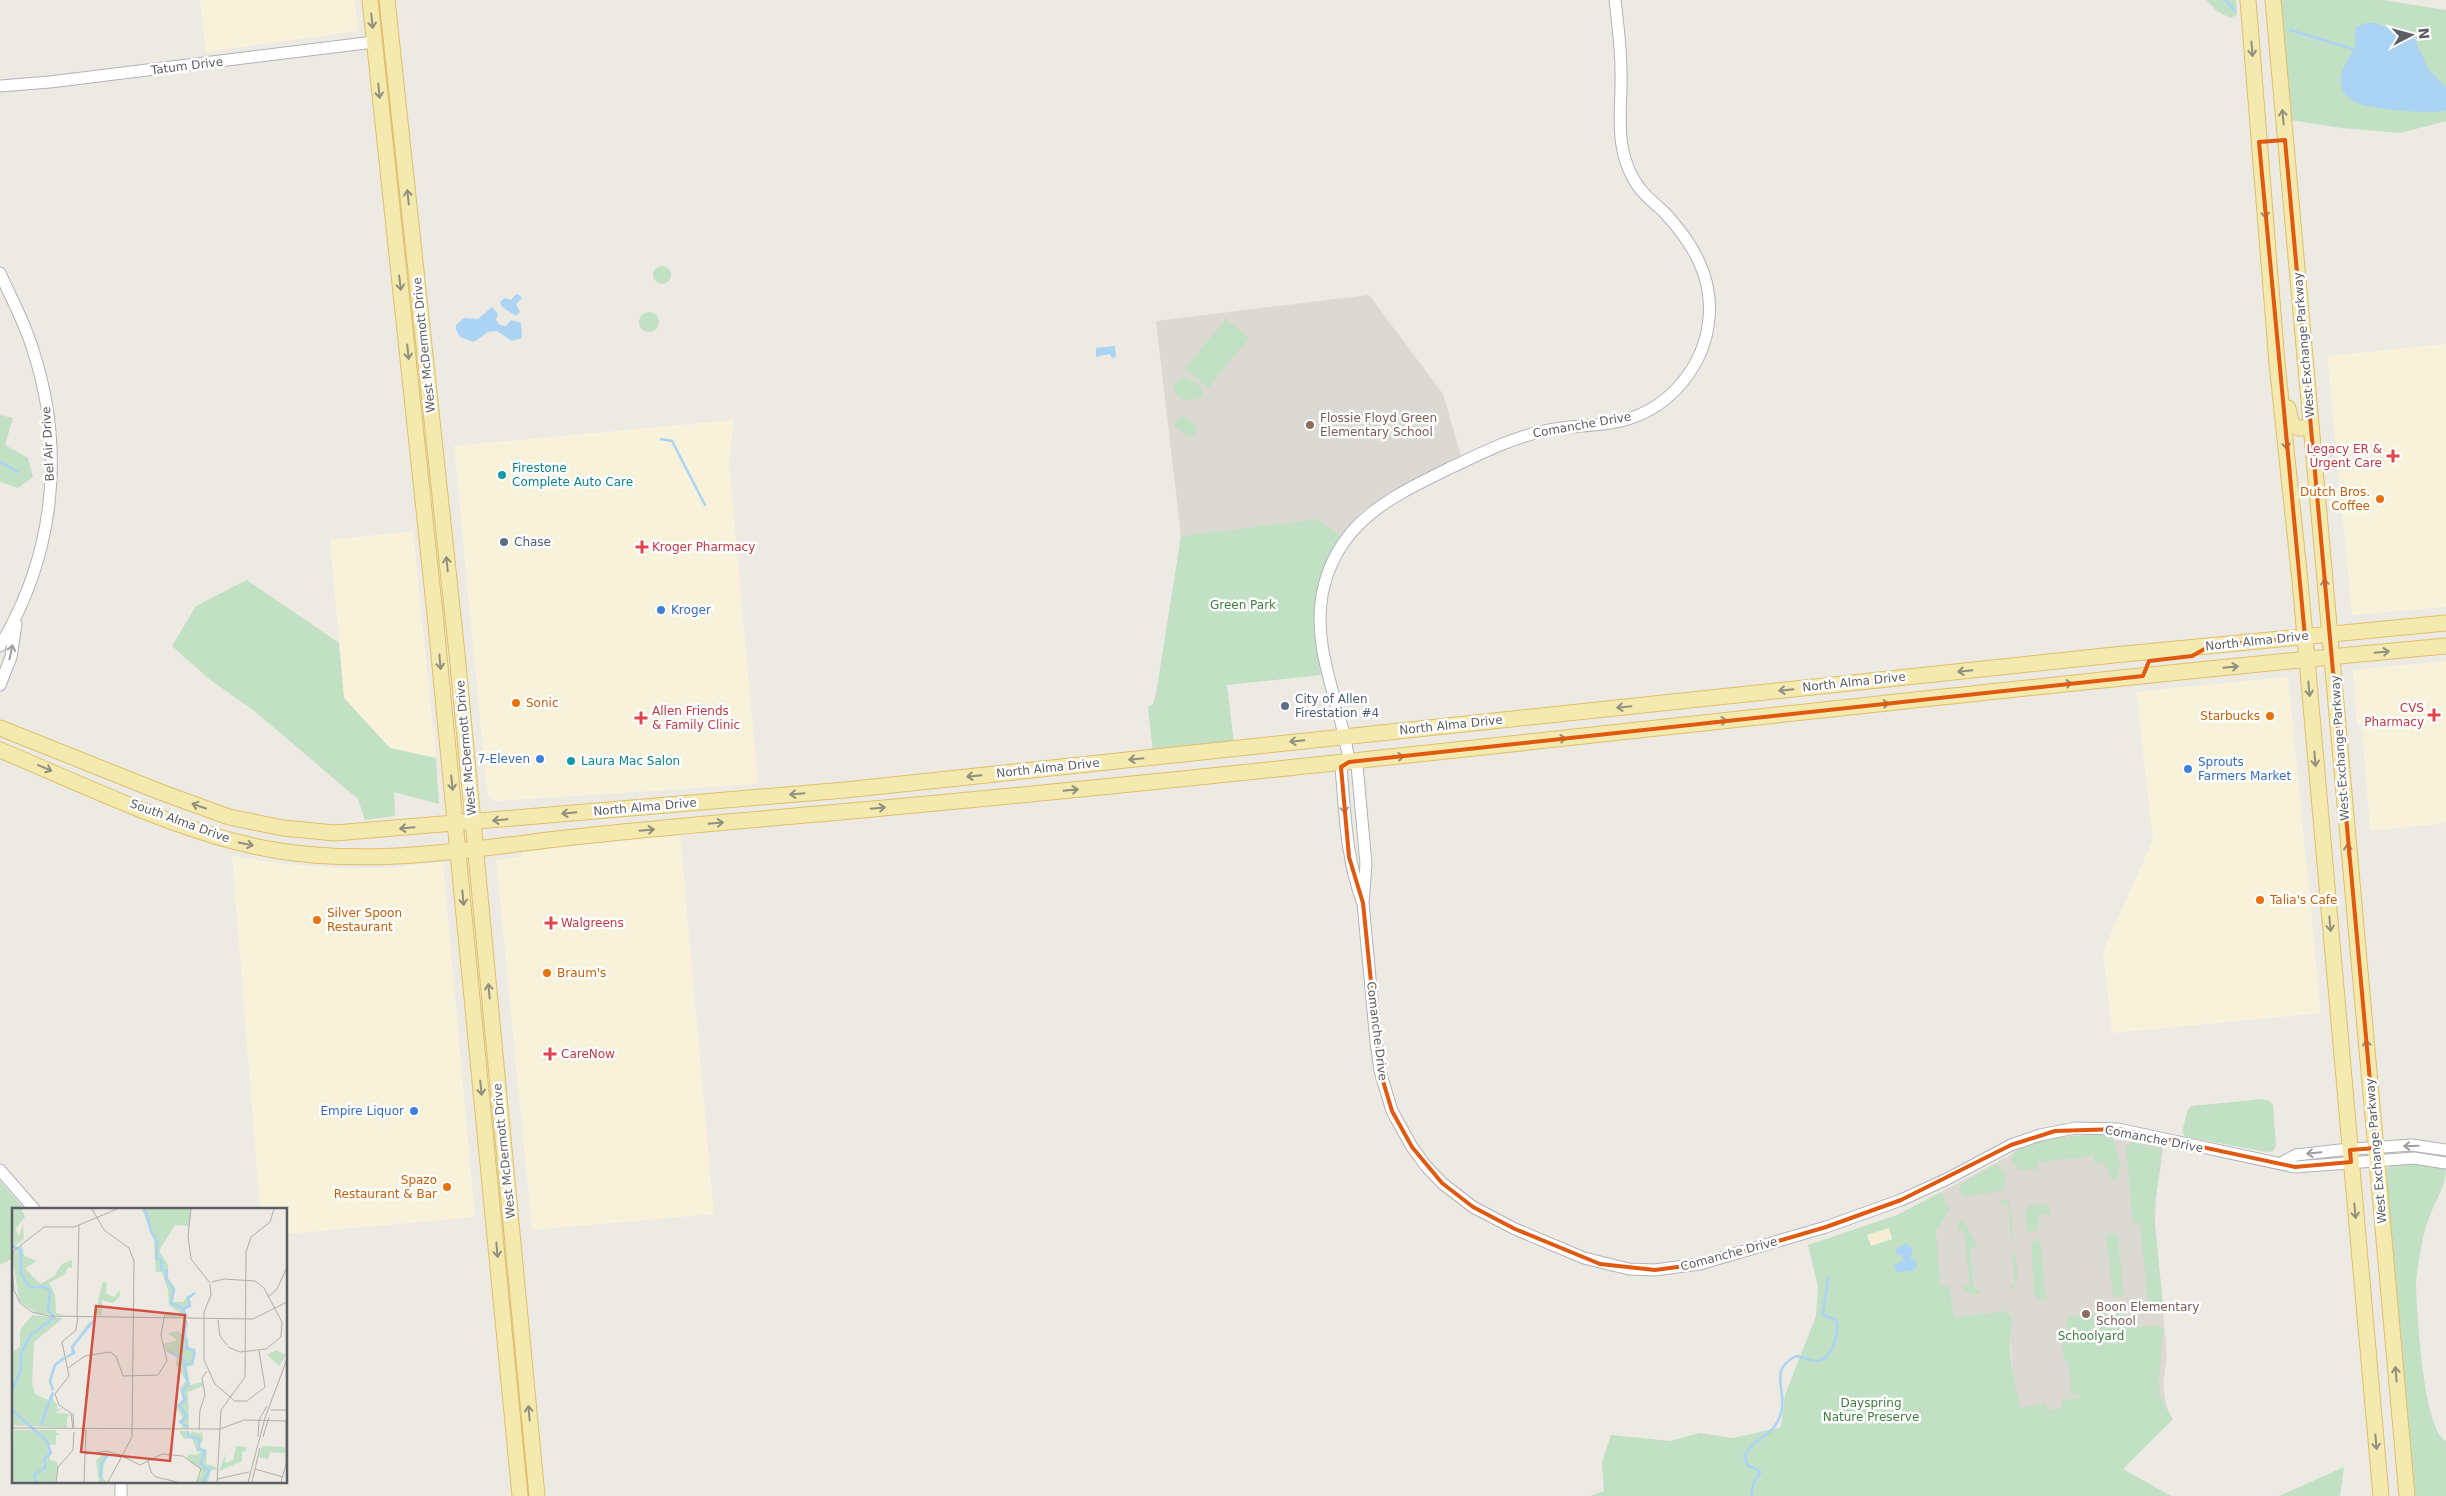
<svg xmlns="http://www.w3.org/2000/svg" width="2446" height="1496" viewBox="0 0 2446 1496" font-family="'DejaVu Sans',sans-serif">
	<rect width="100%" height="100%" fill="#eceae3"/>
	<path fill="#f9f2db" d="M200,0H355L358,31L206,52Z
		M2446,344V607L2352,615L2327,356Z
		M734,420L729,462L758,784L498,801L490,799L487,794L454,446Z
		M413,531L436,758L390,748L344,698L330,540Z
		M2446,661V823L2370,831L2362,726H2357L2353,670Z
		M2288,677L2321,1013L2112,1033L2103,951L2153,840L2136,692Z
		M680,834L714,1214L532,1230L496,860L522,857V851Z
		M232,856L283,864L338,868H388L443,862L475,1217L286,1234V1210H260Z"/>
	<path fill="#dbd9d1" d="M1369,295L1443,394L1461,456L1387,493L1361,512L1341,536L1318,519L1181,536L1156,321Z
		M2094,1137L2162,1146L2163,1152L2156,1195L2155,1228L2167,1354L2163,1386L2167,1410L2173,1419L2111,1480L2021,1408L2013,1373L2010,1333L2013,1322L2007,1311L1954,1317L1950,1287L1941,1285L1936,1232L1950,1209L1941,1192L2018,1151Z"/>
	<path fill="#c2e0c3" d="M2206,0H2236L2237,15L2230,18L2217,11Z
		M2281,0H2383L2446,10V121L2400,133L2342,128L2290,120Z
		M653 275a9 9 0 1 1 18 0a9 9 0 1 1-18 0Z
		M639 322a10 10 0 1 1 20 0a10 10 0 1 1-20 0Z
		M1226,319L1249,338L1208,388L1185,368Z
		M1184,376L1200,386L1203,394L1201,398L1185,401L1177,396L1174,385Z
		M0,415L13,418L5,445L28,458L33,477L18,488L0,482Z
		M1185,416L1197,427L1195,435L1187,436L1175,426L1178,418Z
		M1318,519L1341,536C1337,544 1331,551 1328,560C1312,599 1312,634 1321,675L1227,685L1234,744L1153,753L1148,707L1153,704L1156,694L1181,536Z
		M247,580L339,643L344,698L390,748L436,758L439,804L394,792L395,816L365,820L358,799L253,710L209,679L172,646L196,606Z
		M2263,1099L2270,1101L2273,1105L2276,1146L2273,1151L2267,1152L2186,1137L2182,1132L2188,1109L2192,1106Z
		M2099,1134L2111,1136C2118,1144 2124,1172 2115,1180L2110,1178C2109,1167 2105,1162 2094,1163V1156L2037,1162L2038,1169L2019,1170L2012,1161L2013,1153C2036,1137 2071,1136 2099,1134Z
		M2132,1142L2159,1149L2162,1146L2154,1214L2163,1304L2158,1309H2147L2144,1305L2148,1304L2140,1223H2133L2126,1149Z
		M2417,1163L2446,1168C2446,1187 2435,1200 2429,1218C2425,1227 2423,1238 2421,1248C2419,1260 2416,1274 2416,1286C2417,1312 2423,1430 2446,1441V1496H2415L2384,1175C2387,1160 2405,1164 2417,1163Z
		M1997,1164L2005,1175L2006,1184L2003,1187L2006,1190L1967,1196H1963L1959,1189L1962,1183Z
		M0,1181L25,1210H14V1258L0,1265Z
		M1941,1192L1950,1209L1936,1232L1941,1285L1950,1287L1954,1317L2007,1311L2013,1322C2005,1350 2015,1380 2021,1408L2046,1403L2047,1410L2062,1408L2061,1400L2080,1398V1395H2072L2068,1361H2064L2062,1337L2067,1336L2066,1317L2116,1312V1306L2121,1304C2126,1309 2125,1317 2131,1322C2141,1331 2152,1323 2163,1328L2159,1381L2160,1396L2173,1419L2123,1469L2171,1496H1590L1604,1491L1602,1462L1611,1435L1671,1441L1699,1433L1733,1438L1781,1427L1785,1395L1816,1316L1818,1287L1808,1245L1897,1215Z
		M2001,1200H2007L2010,1205L2013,1235H2011L2008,1204H2001Z
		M2046,1204L2052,1214L2038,1215V1231L2027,1232L2025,1212L2030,1205Z
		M1960,1221H1964L1977,1246V1248L1970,1249L1974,1289H1980L1981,1293L1969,1294L1963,1289V1287L1970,1286L1964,1231H1957Z
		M2117,1233L2124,1296L2113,1297L2106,1234Z
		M2040,1239L2046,1298L2039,1299L2033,1293L2034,1286L2031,1243Z
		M2012,1254H2015C2016,1266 2022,1284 2010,1290L2009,1286L2015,1285Z
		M2344,1467L2340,1496H2279Z"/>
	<path fill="#f5eed5" d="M1889,1228L1892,1239L1871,1246L1867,1235Z"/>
	<path fill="#abd3f4" d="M2366,23H2376L2415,39L2428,69L2446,87V110C2433,115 2367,109 2355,102C2350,99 2343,94 2342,88C2337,70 2349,61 2355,46C2357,40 2354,33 2356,27Z
		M515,295L518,294L522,298L516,304L520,312L516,316L502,307L500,302L505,298L511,300Z
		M492,307L498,314L496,320L500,325L506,326L511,320L521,323L522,338L512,341L497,331L488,332L474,342L460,337L456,330V325L464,318L478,319Z
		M1115,346L1116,357L1112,358L1110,354L1096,357V348Z
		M1906,1243L1913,1249L1910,1258L1916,1260L1917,1268H1914V1271L1897,1272L1894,1265L1903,1261L1902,1255H1897L1896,1249Z"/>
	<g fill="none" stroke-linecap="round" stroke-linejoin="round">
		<path stroke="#abd3f4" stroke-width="2.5" d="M2225,0L2235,10
			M2290,30L2353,49
			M661,439L672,441L705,505
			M0,462L18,472
			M1751,1496L1754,1482L1760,1473L1758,1470L1747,1465L1745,1456C1751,1438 1774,1438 1781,1413C1788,1390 1767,1371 1796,1356C1803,1357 1810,1361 1817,1361C1832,1360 1840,1332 1836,1320L1824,1315L1823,1312L1828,1278"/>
		<g stroke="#b0b3b7" stroke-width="13">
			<path id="minor" d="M0,86L50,82L374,42
				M0,273C11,298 24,321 32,347C66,448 55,554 0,646
				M0,685L11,657L16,624
				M1349,762L1357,765L1366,864L1363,903L1376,1042L1380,1071L1392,1111L1412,1147L1426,1166L1442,1183L1473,1207L1515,1229L1584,1258L1629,1269L1655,1270L1700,1264L1826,1227L1901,1200L1947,1179L2011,1145L2040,1135L2075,1128L2118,1129L2295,1167L2414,1158L2446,1163
				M1349,762C1342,705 1312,653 1322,595C1336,521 1393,496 1452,467C1482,453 1511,438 1544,431C1570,425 1599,427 1625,420C1671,407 1705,365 1709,318C1713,276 1692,242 1664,212C1653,202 1640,192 1633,178C1614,144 1622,109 1621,72C1621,48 1618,24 1615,0
				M1349,762L1341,767C1345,813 1346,857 1362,901
				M2281,1163L2296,1155L2340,1150L2412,1145L2446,1150
				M0,1170L35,1210
				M121,1482V1496"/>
		</g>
		<g stroke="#dfbf69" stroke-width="17">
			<path id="major" d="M370,0L435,614L520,1496
				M387,0L457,654L537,1496
				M2248,0L2277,363L2300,581L2381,1496
				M2273,0L2407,1496
				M2288,408L2292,424L2298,428H2311
				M0,728L163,793L229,817L283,828L335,833L845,790L2114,655L2446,623
				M0,750C87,786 188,837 280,851C374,866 472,849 565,838C664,827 763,819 862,810C1391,762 1917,695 2446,646"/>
		</g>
		<use href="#minor" stroke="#fff" stroke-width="11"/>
		<use href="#major" stroke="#f4eaaf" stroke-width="15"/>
	</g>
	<defs><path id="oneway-shaft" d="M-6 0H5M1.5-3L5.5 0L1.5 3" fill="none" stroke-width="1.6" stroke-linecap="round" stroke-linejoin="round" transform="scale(1.25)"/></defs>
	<g stroke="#918f7d">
		<use href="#oneway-shaft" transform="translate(372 21) rotate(84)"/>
		<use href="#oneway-shaft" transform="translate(2252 49) rotate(86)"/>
		<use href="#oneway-shaft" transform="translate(379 91) rotate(84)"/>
		<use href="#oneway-shaft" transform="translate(2283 117) rotate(-95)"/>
		<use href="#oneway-shaft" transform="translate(408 197) rotate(-96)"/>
		<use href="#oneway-shaft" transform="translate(2265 211) rotate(85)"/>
		<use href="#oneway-shaft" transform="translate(400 283) rotate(83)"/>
		<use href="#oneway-shaft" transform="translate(408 352) rotate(84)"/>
		<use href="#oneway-shaft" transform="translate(2286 442) rotate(84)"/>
		<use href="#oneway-shaft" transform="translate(447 564) rotate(-96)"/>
		<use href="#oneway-shaft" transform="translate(2325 586) rotate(-95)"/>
		<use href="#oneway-shaft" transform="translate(2382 652) rotate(-5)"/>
		<use href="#oneway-shaft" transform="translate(440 662) rotate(85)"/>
		<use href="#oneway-shaft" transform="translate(2231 667) rotate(-6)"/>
		<use href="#oneway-shaft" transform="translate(1965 671) rotate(174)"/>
		<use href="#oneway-shaft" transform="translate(2065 684) rotate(-6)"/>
		<use href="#oneway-shaft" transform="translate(2309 689) rotate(85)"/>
		<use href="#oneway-shaft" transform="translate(1786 690) rotate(174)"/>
		<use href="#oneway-shaft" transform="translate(1882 704) rotate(-6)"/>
		<use href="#oneway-shaft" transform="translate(1624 707) rotate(174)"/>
		<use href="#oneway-shaft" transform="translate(1720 721) rotate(-6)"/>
		<use href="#oneway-shaft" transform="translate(1559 739) rotate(-6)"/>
		<use href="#oneway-shaft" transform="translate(1297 741) rotate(174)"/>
		<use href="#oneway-shaft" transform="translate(1397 757) rotate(-6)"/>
		<use href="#oneway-shaft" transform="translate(1136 759) rotate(174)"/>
		<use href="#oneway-shaft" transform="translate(2315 759) rotate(85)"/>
		<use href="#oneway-shaft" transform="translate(45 768) rotate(23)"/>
		<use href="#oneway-shaft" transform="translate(974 776) rotate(174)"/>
		<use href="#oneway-shaft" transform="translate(452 783) rotate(84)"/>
		<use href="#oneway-shaft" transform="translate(1071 790) rotate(-6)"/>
		<use href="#oneway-shaft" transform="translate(797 794) rotate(175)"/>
		<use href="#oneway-shaft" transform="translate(199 806) rotate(-161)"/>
		<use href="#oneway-shaft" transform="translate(878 808) rotate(-5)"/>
		<use href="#oneway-shaft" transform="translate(569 813) rotate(174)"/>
		<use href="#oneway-shaft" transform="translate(500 820) rotate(175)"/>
		<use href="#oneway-shaft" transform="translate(716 823) rotate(-5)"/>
		<use href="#oneway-shaft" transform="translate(407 828) rotate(175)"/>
		<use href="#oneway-shaft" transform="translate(647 830) rotate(-5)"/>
		<use href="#oneway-shaft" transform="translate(246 844) rotate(12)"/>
		<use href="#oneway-shaft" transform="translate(2348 851) rotate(-96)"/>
		<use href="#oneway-shaft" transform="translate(463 898) rotate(85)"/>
		<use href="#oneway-shaft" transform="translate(2330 924) rotate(85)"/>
		<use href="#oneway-shaft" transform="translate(489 991) rotate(-95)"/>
		<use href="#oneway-shaft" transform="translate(2367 1047) rotate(-96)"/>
		<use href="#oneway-shaft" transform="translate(481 1088) rotate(84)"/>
		<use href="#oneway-shaft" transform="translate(2355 1211) rotate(85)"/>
		<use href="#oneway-shaft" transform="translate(497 1250) rotate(85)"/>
		<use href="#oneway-shaft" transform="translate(2396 1374) rotate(-95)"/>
		<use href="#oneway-shaft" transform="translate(529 1413) rotate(-95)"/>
		<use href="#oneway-shaft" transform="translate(2376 1442) rotate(85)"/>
	</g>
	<g stroke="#9d9ea1">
		<use href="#oneway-shaft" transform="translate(11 652) rotate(-78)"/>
		<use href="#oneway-shaft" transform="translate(1344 806) rotate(85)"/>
		<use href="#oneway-shaft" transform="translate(2411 1146) rotate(178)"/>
		<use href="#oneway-shaft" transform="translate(2314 1153) rotate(175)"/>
	</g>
	<path fill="none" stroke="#e15910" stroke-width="4" stroke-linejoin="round" d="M2285,140L2376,1148L2350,1150L2351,1162L2295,1167L2118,1129L2055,1131L2011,1145L1901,1200L1826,1227L1700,1264L1655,1270L1600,1264L1515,1229L1473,1207L1442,1183L1412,1147L1392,1111L1380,1071L1363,903L1349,857L1341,767L1349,762L2143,676L2149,661L2192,656L2210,646L2305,637L2259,142Z"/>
	<g fill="#8d6e63" stroke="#fff" stroke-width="2">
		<circle cx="1310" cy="425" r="5"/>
		<circle cx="2086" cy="1314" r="5"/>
	</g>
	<g fill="#e0444e" stroke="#fff" stroke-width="2">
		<path d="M2390.5 448.5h5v5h5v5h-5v5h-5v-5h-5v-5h5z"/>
		<path d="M639.5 539.5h5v5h5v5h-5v5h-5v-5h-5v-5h5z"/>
		<path d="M2431.5 707.5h5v5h5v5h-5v5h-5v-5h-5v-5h5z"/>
		<path d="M638.5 710.5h5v5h5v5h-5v5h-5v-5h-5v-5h5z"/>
		<path d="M548.5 915.5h5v5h5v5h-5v5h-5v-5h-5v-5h5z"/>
		<path d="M547.5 1046.5h5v5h5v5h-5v5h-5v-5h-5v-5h5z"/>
	</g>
	<g fill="#0f9aa8" stroke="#fff" stroke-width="2">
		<circle cx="502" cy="475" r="5"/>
		<circle cx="571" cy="761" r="5"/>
	</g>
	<g fill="#e8710a" stroke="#fff" stroke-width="2">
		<circle cx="2380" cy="499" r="5"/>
		<circle cx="516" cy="703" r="5"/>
		<circle cx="2270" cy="716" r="5"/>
		<circle cx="2260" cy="900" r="5"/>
		<circle cx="317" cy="920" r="5"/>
		<circle cx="547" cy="973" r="5"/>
		<circle cx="447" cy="1187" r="5"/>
	</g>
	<g fill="#5c6f8a" stroke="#fff" stroke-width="2">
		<circle cx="504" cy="542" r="5"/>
		<circle cx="1285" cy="706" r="5"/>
	</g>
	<g fill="#3f7fe0" stroke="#fff" stroke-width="2">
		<circle cx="661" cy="610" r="5"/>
		<circle cx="540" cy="759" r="5"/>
		<circle cx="2188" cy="769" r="5"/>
		<circle cx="414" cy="1111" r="5"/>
	</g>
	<g text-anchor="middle" stroke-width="5" stroke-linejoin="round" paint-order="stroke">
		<g font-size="12" fill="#5b5e62" stroke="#fff">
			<text transform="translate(187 66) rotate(-7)" y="4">Tatum Drive</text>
			<text transform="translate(424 345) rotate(-96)" y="4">West McDermott Drive</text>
			<text transform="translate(2304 345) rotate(-95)" y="4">West Exchange Parkway</text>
			<text transform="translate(1582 425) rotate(-10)" y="4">Comanche Drive</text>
			<text transform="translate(48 444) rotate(-93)" y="4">Bel Air Drive</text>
			<text transform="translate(2257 641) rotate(-6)" y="4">North Alma Drive</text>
			<text transform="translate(1854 682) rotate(-6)" y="4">North Alma Drive</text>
			<text transform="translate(1451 725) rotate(-6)" y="4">North Alma Drive</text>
			<text transform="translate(466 748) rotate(-95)" y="4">West McDermott Drive</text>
			<text transform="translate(2340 748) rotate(-94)" y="4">West Exchange Parkway</text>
			<text transform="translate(1048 768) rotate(-6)" y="4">North Alma Drive</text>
			<text transform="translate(645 807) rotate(-5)" y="4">North Alma Drive</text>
			<text transform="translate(180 821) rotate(20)" y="4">South Alma Drive</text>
			<text transform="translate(1377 1031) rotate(83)" y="4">Comanche Drive</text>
			<text transform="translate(2154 1139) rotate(11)" y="4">Comanche Drive</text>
			<text transform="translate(504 1151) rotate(-96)" y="4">West McDermott Drive</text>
			<text transform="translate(2376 1151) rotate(-95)" y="4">West Exchange Parkway</text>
			<text transform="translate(1729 1254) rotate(-15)" y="4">Comanche Drive</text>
		</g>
		<g font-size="12" fill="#785e54" stroke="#fff" text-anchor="start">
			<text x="1320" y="422">Flossie Floyd Green<tspan x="1320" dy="14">Elementary School</tspan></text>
			<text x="2096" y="1311">Boon Elementary<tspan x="2096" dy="14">School</tspan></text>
		</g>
		<g font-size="12" fill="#be3a42" stroke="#fff" text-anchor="start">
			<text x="2382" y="453" text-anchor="end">Legacy ER &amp;<tspan x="2382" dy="14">Urgent Care</tspan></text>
			<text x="652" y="551">Kroger Pharmacy</text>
			<text x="2424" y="712" text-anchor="end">CVS<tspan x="2424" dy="14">Pharmacy</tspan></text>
			<text x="652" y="715">Allen Friends<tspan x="652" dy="14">&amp; Family Clinic</tspan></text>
			<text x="561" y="927">Walgreens</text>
			<text x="561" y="1058">CareNow</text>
		</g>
		<g font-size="12" fill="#0d838f" stroke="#fff" text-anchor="start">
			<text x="512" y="472">Firestone<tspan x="512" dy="14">Complete Auto Care</tspan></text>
			<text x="581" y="765">Laura Mac Salon</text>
		</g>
		<g font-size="12" fill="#c56008" stroke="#fff" text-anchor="start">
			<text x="2370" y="496" text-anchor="end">Dutch Bros.<tspan x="2370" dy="14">Coffee</tspan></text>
			<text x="526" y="707">Sonic</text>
			<text x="2260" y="720" text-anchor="end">Starbucks</text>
			<text x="2270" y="904">Talia's Cafe</text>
			<text x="327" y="917">Silver Spoon<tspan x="327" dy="14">Restaurant</tspan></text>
			<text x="557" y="977">Braum's</text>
			<text x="437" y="1184" text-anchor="end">Spazo<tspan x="437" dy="14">Restaurant &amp; Bar</tspan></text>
		</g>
		<g font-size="12" fill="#4e5e75" stroke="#fff" text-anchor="start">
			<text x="514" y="546">Chase</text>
			<text x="1295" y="703">City of Allen<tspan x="1295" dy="14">Firestation #4</tspan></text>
		</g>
		<g font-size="12" fill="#3f7d42" stroke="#fff">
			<text x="1243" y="609">Green Park</text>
			<text x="2091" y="1340">Schoolyard</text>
			<text x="1871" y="1407">Dayspring<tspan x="1871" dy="14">Nature Preserve</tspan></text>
		</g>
		<g font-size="12" fill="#366cbe" stroke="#fff" text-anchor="start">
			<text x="671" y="614">Kroger</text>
			<text x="530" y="763" text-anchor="end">7-Eleven</text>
			<text x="2198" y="766">Sprouts<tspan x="2198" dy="14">Farmers Market</tspan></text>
			<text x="404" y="1115" text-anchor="end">Empire Liquor</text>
		</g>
	</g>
	<g transform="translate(12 1208)">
		<rect width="275" height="275" fill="#eceae3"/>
		<path d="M0,1H10L13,9L3,21L7,28L11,17L12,31L2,38ZM130,1H179L177,18L163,17L147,43L156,57V70L163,80L161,94H171L176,87H181L177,90L179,96L172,101L176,109H154V105L170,107L157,97L156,82L150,64H144L142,32ZM10,37L12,48L25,53L13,60L28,76L42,68L50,56L60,52V60L56,59L53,66L37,75L43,87L44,105L53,107L26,106L7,93L0,45ZM91,73L95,76L94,85L102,89L108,82V88L101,95L90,92V108L83,106ZM20,107L51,110L22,134L20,175L23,186L36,192L40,184L37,172L43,157L59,145L60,138L76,115L84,111L62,138V146L44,157L39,172L41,192L46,198L44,201L50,200L43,205L59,206L55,210V220L0,217V151L2,143L8,139V122ZM171,113L176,114L174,125L177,140L184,143L181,157L175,159L178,177L190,174L191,178L176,184L177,220H170V208L164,199L171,191L168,180L174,173L164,157L165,147L154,144L152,136L165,132L155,125L167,123L170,126L173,122ZM264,142L274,147L267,158L255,147ZM2,222H43L47,227H44V236L38,237V252L44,253L46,258L43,274H0ZM167,223H177V227L180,223L187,226L190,223L191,232L187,239L195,242L194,256L204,259L205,262H199L196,274H186L190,263L175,250L177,246L184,247L191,243L185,244L180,230L172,231ZM224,238L234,239V243L230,244V253L207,263L214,245L213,255L221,252ZM250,238L273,239L274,245L258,244L256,251L247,249ZM94,245L98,246L93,252L90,269L95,274H87L84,252Z" fill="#c2e0c3"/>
		<path fill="none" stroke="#abd3f4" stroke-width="2.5" d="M133,1L140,26L145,31L144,50L150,52L149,61L155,63L154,71L162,82L159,95L169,99L174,108M0,38L9,42V65L17,79H33L38,83L36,102L42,109L18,128L9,146V162L0,183M173,105L171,101L178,98L176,90L183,85M174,112L172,129L175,133L174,140L182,142V147L180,156H172L176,177L170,183L173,192L167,197L175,208L168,214L176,219M156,143L174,153M55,149L62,145L60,139L83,111M41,182L38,173L43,157L52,150M0,202L35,233L39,245L32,251L34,259L22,267L24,274M29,217L41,184M176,223V228L187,231V241L193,243L189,254L192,260L198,262L191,274M89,270V256L97,246"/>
		<path fill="none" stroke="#aeaeab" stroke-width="1" d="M80,1L92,22L117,40L122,53L120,229L96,274M179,1L176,28L179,51L198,75M0,44L32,19H62L105,1M0,61L2,82L8,95L20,104L37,108L241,111L275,94M200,74L212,71L243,73L252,80L270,114L269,129L254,141L228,144L216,139M198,76L199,87L192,104V152L203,176L223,193H235L253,179L247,143M256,89L265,81L275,59M65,110L67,17M206,112L208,128L215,137M56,160L73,148L98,144L104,148L111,168L146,167L155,153L149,127L153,105M259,202H275M61,205L62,220M0,220L208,221L232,212L275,213M61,221L59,205L47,197L43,186L57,168L50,134L64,122L66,108M187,222L188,202L193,187L190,170L195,163M246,229L247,212L255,198M251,229L257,209M73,246L95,243L108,247M106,246L128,257L150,246L171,248L189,261L185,274M136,253L139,264L144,269L165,274M243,261L271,269M205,271L237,264M44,274L46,259L61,242L62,224M72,274L74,222M205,274L209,202L233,169L234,44L239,29L258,14L262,1M236,274L253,210L275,151M240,274L248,240M269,274L274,256V212"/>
		<path fill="#d34f42" fill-opacity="0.15" stroke="#d34f42" stroke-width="2.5" d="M84,98L173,107L158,253L69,244Z"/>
		<rect width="275" height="275" fill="none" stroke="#5b5e62" stroke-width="2.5"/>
	</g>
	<g transform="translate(2411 35) rotate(84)" stroke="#ffffff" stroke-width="4" paint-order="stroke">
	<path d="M0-4L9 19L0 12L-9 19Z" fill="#5b5e62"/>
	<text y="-8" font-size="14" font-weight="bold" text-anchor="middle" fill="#5b5e62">N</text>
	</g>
</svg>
